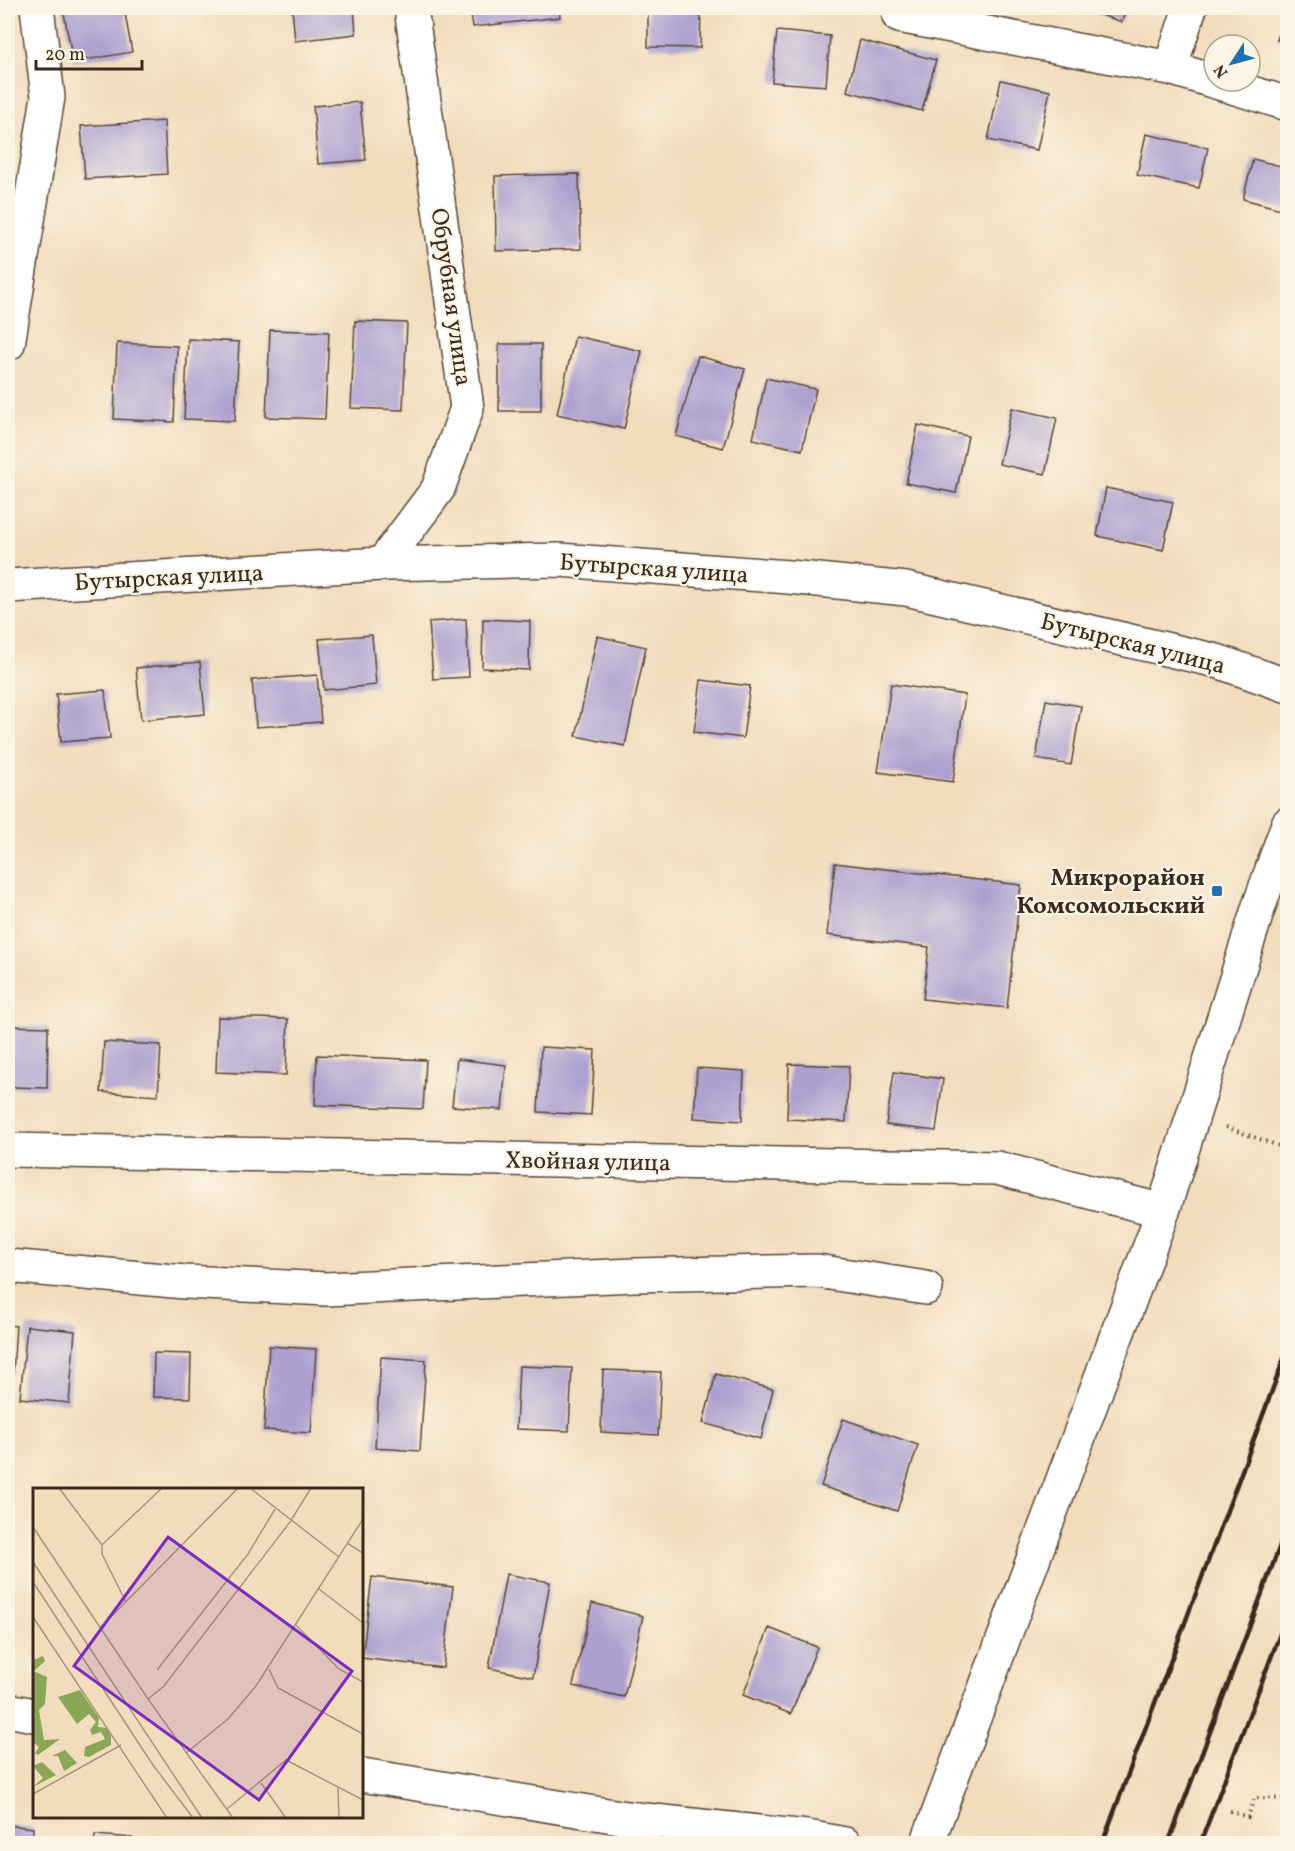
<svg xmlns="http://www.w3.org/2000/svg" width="1295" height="1851" viewBox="0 0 1295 1851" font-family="Vollkorn,serif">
	<rect width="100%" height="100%" fill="#fcf5e5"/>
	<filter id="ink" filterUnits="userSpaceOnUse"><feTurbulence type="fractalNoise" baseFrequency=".0167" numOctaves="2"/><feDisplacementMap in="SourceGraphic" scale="12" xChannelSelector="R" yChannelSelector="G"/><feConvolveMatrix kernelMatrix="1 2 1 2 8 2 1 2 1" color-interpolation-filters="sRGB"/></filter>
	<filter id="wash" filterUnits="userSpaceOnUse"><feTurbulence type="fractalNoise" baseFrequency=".008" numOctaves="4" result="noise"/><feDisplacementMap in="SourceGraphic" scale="24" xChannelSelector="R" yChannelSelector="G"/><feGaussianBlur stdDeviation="1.35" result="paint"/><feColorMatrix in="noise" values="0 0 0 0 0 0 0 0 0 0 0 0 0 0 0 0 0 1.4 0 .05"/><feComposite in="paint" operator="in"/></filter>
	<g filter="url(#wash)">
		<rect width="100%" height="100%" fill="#f1dcbc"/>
		<g id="blocks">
			<path fill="#aca0cf" d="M63,8H124L132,52L73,62Z
				M292,8H354L356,34L295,41Z
				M470,8H559L560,17L473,27Z
				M648,8H701L700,48L648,47Z
				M1079,8H1126L1122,22Z
				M1286,8H1288V43L1277,40Z
				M777,31L830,36L826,86L772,82Z
				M860,40L936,60L922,111L847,91Z
				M1001,80L1050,91L1037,150L988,140Z
				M360,102L366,160L318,164L313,106Z
				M164,121L167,174L85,179L81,126Z
				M1146,134L1208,148L1199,188L1137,175Z
				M1253,159L1288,168V211L1243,199Z
				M579,174L581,249L496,251L495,176Z
				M355,321L407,323L403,410L351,408Z
				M270,330L329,332L325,419L266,417Z
				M575,336L642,351L624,429L557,414Z
				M188,339L239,342L235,421L184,419Z
				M117,343L177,346L174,422L114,419Z
				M499,344H541V411H499Z
				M698,356L745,369L723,448L676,436Z
				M766,378L816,389L802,450L753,439Z
				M1012,408L1057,418L1045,474L999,464Z
				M918,425L968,436L956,493L906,483Z
				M1106,488L1173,502L1163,550L1097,536Z
				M466,619L469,677L433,679L429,622Z
				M483,619L530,621L529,670L482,668Z
				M372,635L376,685L324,690L319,639Z
				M597,636L646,647L625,746L576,736Z
				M200,662L205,714L141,720L136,668Z
				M317,675L321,722L256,727L252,680Z
				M701,680L750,686L743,738L694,732Z
				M891,684L965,695L953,782L878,772Z
				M105,690L110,738L61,742L56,694Z
				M1046,700L1081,706L1071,765L1036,759Z
				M835,863L1021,885L1007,1008L923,999L929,947L827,935Z
				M218,1017L288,1019L286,1075L216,1072Z
				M8,1026L48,1027L47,1088L8,1087Z
				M104,1042L161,1045L158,1096L101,1092Z
				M541,1047L595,1050L591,1115L538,1112Z
				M317,1055L426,1060L423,1109L315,1105Z
				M457,1059L506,1065L502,1110L452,1106Z
				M789,1064L849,1066L846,1122L787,1119Z
				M697,1068L744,1071L742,1121L694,1118Z
				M894,1072L943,1079L936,1131L886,1125Z
				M8,1325L16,1326L13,1374L8,1373Z
				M27,1326L75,1331L69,1403L20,1398Z
				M269,1346L316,1349L311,1433L264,1430Z
				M154,1353L191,1354L190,1398L153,1397Z
				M381,1357L426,1360L420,1451L375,1448Z
				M519,1366L572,1368L569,1431L516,1429Z
				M603,1370L661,1372L658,1435L601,1432Z
				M716,1374L773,1389L761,1439L703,1423Z
				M843,1419L918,1445L897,1511L821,1486Z
				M506,1574L550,1582L533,1677L489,1668Z
				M372,1577L453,1587L443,1668L362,1658Z
				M592,1603L643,1616L624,1697L573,1686Z
				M769,1628L817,1647L791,1714L743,1695Z
				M8,1825L33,1828L32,1844H8Z
				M95,1835L132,1838V1844H94Z"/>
		</g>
	</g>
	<g filter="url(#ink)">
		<use href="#blocks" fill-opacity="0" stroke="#564536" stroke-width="1.5"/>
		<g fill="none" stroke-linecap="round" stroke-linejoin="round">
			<g stroke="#564536" stroke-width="36">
				<path id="minor" d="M898,8L899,16L1170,68L1288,104
					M1170,68L1190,8
					M8,344L48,97L37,8
					M382,564L438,489L467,408L411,8
					M8,586L382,564L559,560L789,577L906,589L1217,661L1288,686
					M8,1150L997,1168L1163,1211
					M8,1266L185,1282L326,1289L634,1275L817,1271L926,1288
					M8,1710L34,1715
					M362,1775L626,1818L807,1837L845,1844
					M927,1844L1163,1211L1259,906L1288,824"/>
			</g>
			<path stroke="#564536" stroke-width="4" stroke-dasharray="1.5 4.5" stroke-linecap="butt" d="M1226,1127L1288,1149
				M1230,1811L1248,1817L1254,1798L1288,1799"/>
			<use href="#minor" stroke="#fff" stroke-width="33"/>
			<path stroke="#3b2a1e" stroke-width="4.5" d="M1102,1844L1288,1348
				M1168,1844L1288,1524
				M1200,1844L1288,1613"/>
		</g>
	</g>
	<rect fill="#1f6fb2" stroke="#fcf5e5" stroke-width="2" x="1211" y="885" width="12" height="12" rx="3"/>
	<g text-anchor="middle" stroke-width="4.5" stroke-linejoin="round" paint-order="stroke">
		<g font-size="24" fill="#3b2a1e" stroke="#fcf5e5">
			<text transform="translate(452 297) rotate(82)" y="8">Обрубная улица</text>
			<text transform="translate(654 568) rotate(4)" y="8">Бутырская улица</text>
			<text transform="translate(169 577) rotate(-3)" y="8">Бутырская улица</text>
			<text transform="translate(1133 643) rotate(14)" y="8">Бутырская улица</text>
			<text transform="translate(588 1161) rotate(1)" y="8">Хвойная улица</text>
		</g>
		<g font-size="24" font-weight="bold" fill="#3b2a1e" stroke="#fcf5e5" text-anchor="end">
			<text x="1205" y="885">Микрорайон<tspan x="1205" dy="28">Комсомольский</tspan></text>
		</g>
	</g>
	<g transform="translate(33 1488)">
		<rect width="330" height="330" fill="#f1dcbc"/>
		<path d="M10,168L12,173L1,183L14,189L12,216L6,222L11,252L27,251L5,267L2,265L6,259L0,254V172ZM47,202L66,230L65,239L74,240L78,248V257L56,269L51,268L52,259L72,251L68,244L59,247L57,242L63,234L56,226L44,236L25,209ZM32,262L44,275L31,283L25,268H19ZM9,274L23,287L0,299L10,290L0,278Z" fill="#8ca657"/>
		<path fill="none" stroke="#a8957d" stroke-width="1.5" d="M26,0L69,57V66L93,114M217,0L306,69M0,39L115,211L200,330M314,55L330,65M69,57L129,0M0,74L169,330M0,94L120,277L160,330M286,101L330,135M0,129L134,330M263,137L306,181L330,194M67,140L205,0M236,181L245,200L330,246M124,182L215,66L242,21M115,211L131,198L257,34L278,0M153,265L195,231L223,198L330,31M228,295L253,330M305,300L306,330M0,306L88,257M194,321L253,272L330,312"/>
		<path fill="#7b2cbf" fill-opacity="0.15" stroke="#7b2cbf" stroke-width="3" d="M135,49L319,183L226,312L41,178Z"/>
		<rect width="330" height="330" fill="none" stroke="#3b2a1e" stroke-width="3"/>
	</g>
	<rect width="1295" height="1851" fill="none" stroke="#fcf5e5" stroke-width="30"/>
	<g transform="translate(1232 63) rotate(234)"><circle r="28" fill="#fcf5e5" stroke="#afa495" stroke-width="1.5"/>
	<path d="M0-4.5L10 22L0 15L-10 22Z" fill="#1f6fb2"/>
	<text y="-9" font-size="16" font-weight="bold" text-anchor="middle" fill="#3b2a1e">N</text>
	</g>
	<path d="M36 60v9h106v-9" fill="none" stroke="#3b2a1e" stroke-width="3"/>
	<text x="45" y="60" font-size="18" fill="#3b2a1e" stroke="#fcf5e5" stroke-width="4.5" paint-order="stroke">20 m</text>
</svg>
